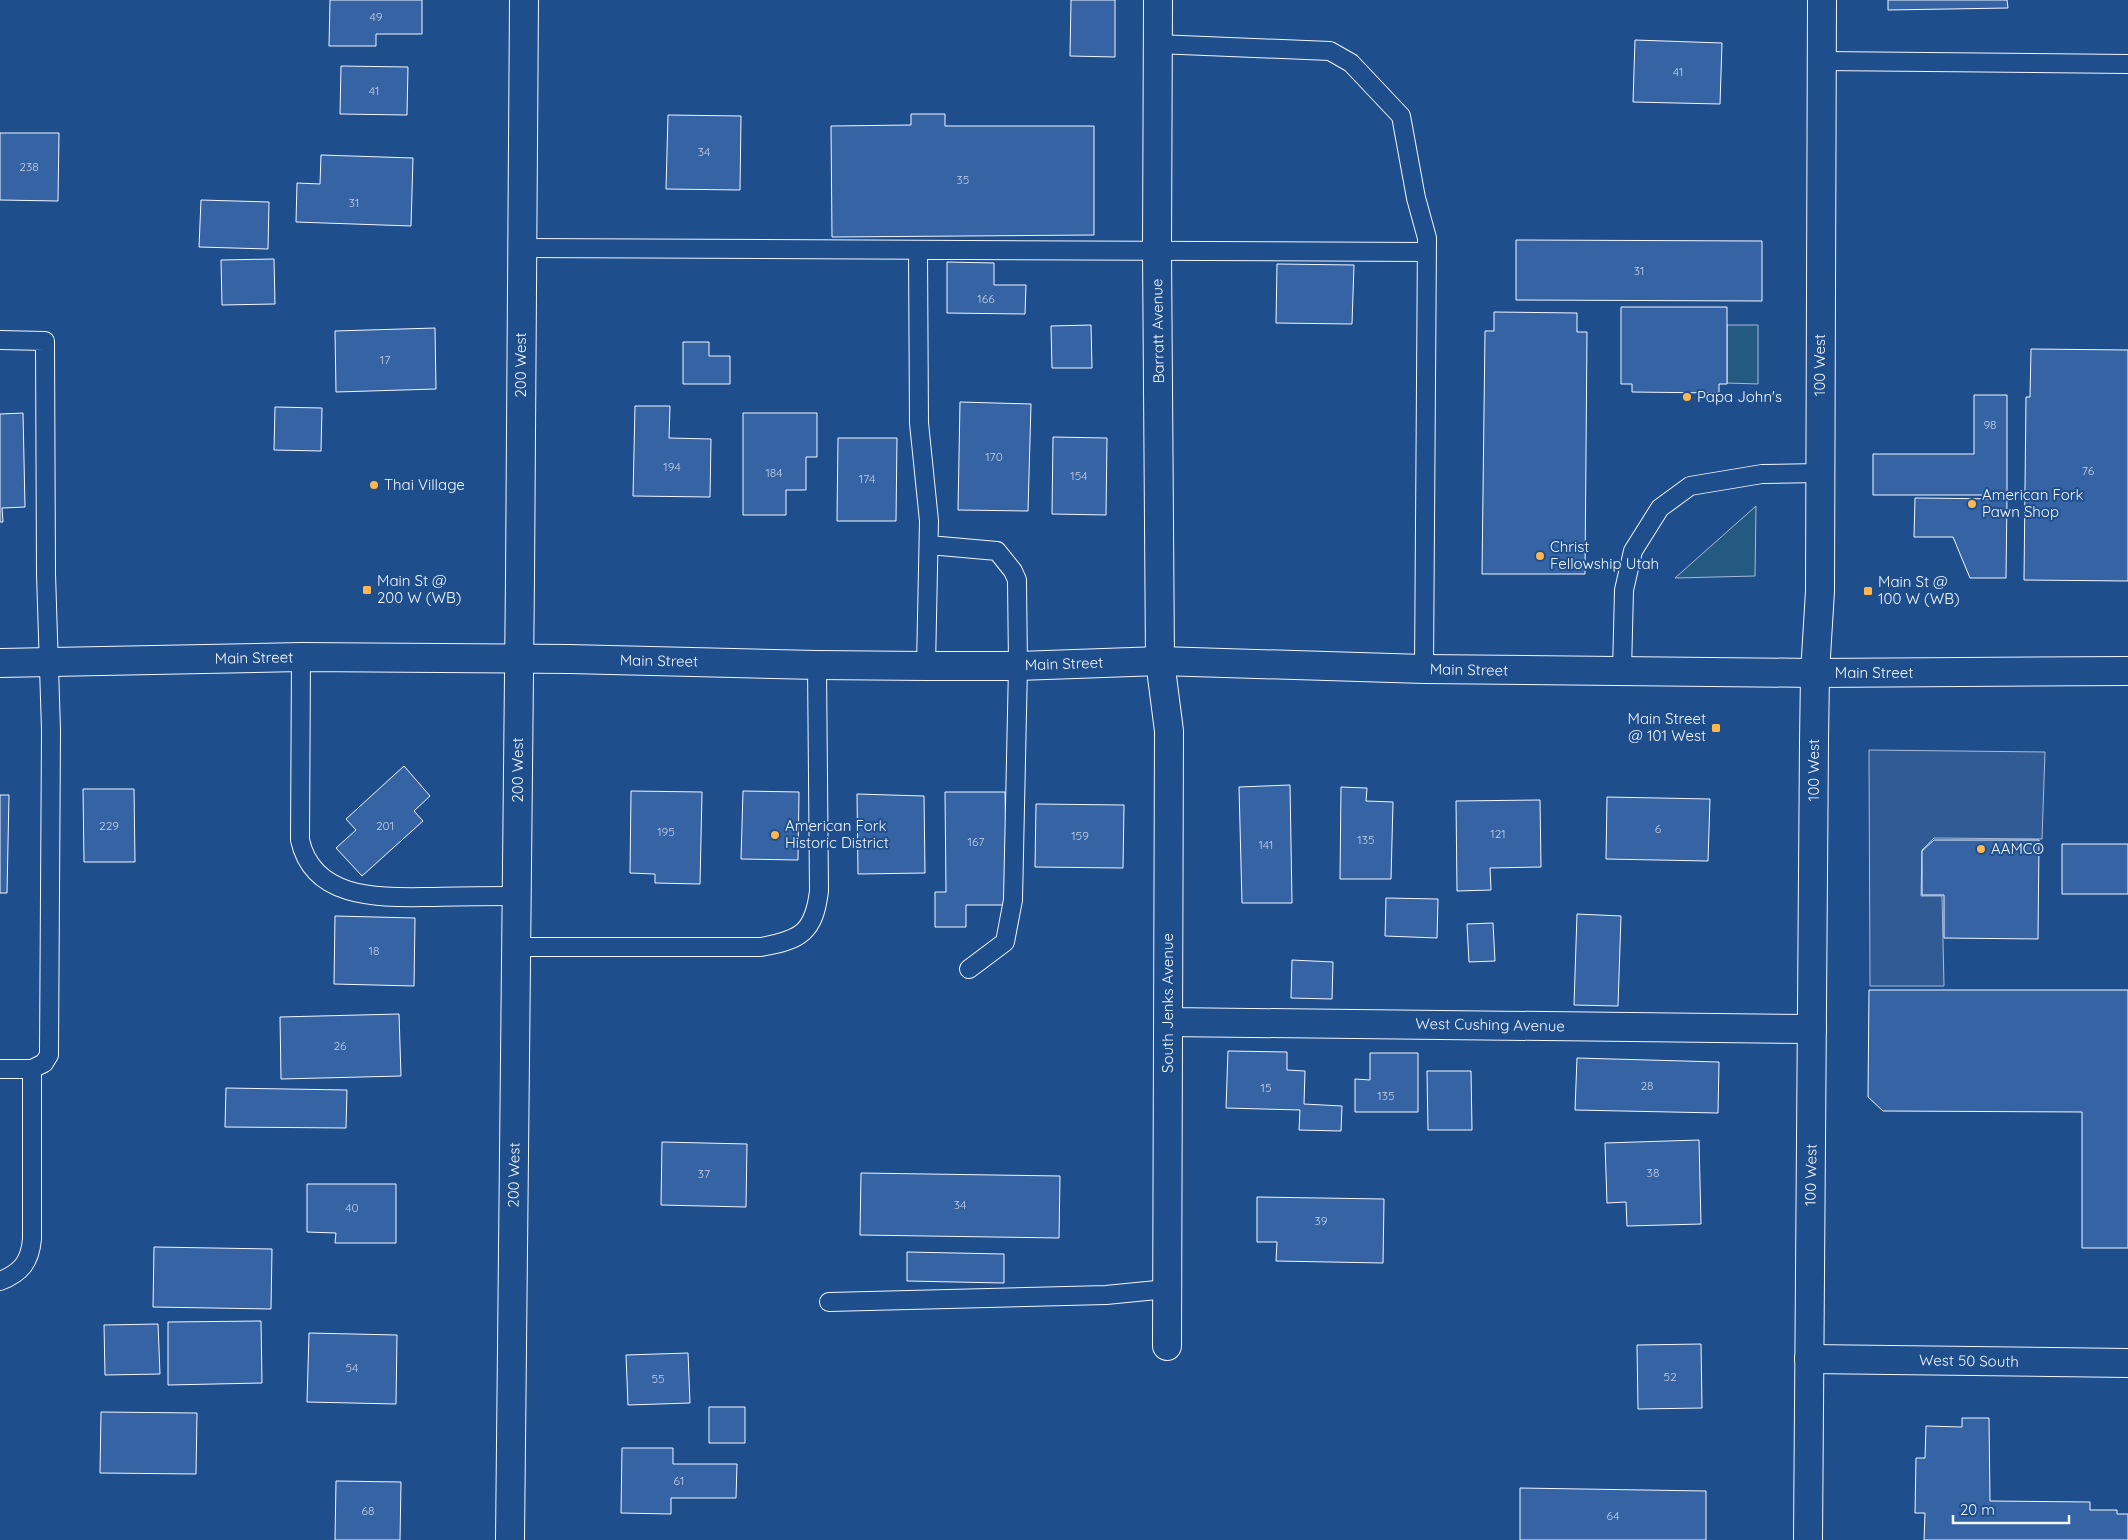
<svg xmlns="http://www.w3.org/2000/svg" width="2128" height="1540" viewBox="0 0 2128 1540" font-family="Quicksand,sans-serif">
	<rect width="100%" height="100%" fill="#1f4e8c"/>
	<path fill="#245a82" stroke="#a8bbd7" d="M1727,325H1758V384L1727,383Z
		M1756,506L1755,576L1675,578Z"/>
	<path fill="#305b95" stroke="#a8bbd7" d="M1869,750L2045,752L2042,839L1934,838L1922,850L1921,896H1942L1944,986H1870Z"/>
	<path fill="#3563a3" stroke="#f2f6ff" d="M330,0H422V34H376V46H329Z
		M1071,0H1115V57L1070,56Z
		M1888,0H2007L2008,8L1888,10Z
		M1635,40L1722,43L1720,104L1633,102Z
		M341,66L408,67L407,115L340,114Z
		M911,114H945V126H1094V235L832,237L831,126L911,125Z
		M668,115L741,116L740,190L666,189Z
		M0,133H59L58,201L0,200Z
		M321,155L413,158L411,226L296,222L297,183L320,184Z
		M201,200L269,202L268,249L199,247Z
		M1516,240L1762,241V301L1516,300Z
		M274,259L275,304L222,305L221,260Z
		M947,262L994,263V285H1026L1025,314L947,313Z
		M1277,264L1354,265L1352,324L1276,323Z
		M1621,307H1727V384H1719V393L1632,392V384H1621Z
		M1494,312L1577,313V332H1587L1585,574H1482L1485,331H1494Z
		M1091,325L1092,368H1052L1051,326Z
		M435,328L436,389L336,392L335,331Z
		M683,342H709V356H730V384H683Z
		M2031,349L2128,350V581L2024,580L2026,397H2030Z
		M1974,395H2007V495H1873V454H1974Z
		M960,402L1031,404L1028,511L958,510Z
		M635,406H670L669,438L711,439L710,497L633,496Z
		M275,407L322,408L321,451L274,450Z
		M23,413L25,507L2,508L3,522H0V414Z
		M743,413H817V457H806V490H786V515H743Z
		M1053,437L1107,438L1106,515L1052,514Z
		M838,438H897L896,521H837Z
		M1915,498L2007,499L2006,578H1970L1953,537H1914Z
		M404,766L430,796L414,811L423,821L362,876L336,848L356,830L346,819Z
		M1290,785L1292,903H1242L1239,787Z
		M1341,787L1367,788L1366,801L1393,802L1391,879H1340Z
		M83,789H134L135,862H84Z
		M631,791L702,792L700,884L655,883V874L630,873Z
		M743,791L799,792L798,860L741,859Z
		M945,792H1005L1007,905H966V927H935V892H946Z
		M857,794L924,796L925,873L858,874Z
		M0,795H9L7,893H0Z
		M1607,797L1710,799L1708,861L1606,859Z
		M1540,800L1541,867L1490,868L1491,890L1457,891L1456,801Z
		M1036,804L1124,805L1123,868L1035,867Z
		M1934,840H2039L2038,939L1944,938V895H1922V851Z
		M2062,844H2128V894H2062Z
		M1386,898L1438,899L1437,938L1385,936Z
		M1577,914L1621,916L1618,1006L1574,1005Z
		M335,916L415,918L414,986L334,984Z
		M1493,923L1495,961L1469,962L1467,924Z
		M1292,960L1333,962L1332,999L1291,998Z
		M1869,990H2128V1248H2082V1112L1883,1111L1868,1097Z
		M399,1014L401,1076L281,1079L280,1017Z
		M1228,1051L1287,1052V1070L1305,1071L1304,1104L1342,1106L1341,1131L1299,1130L1300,1110L1226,1108Z
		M1370,1053H1418V1112H1355V1079L1370,1080Z
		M1577,1058L1719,1062L1718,1113L1575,1110Z
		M1427,1071H1471L1472,1130H1428Z
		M226,1088L347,1090L346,1128L225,1127Z
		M1699,1140L1701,1224L1627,1226L1626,1202L1607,1203L1605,1143Z
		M662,1142L747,1144L746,1207L661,1205Z
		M861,1173L1060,1176L1059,1238L860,1235Z
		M307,1184H396V1243H335L336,1233L307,1232Z
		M1257,1197L1384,1199L1383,1263L1276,1261L1277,1242H1257Z
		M154,1247L272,1249L271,1309L153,1307Z
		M907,1252L1004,1254V1283L907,1281Z
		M261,1321L262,1383L168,1385V1322Z
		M158,1324L160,1374L105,1375L104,1325Z
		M309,1333L397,1335L396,1404L307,1402Z
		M1701,1344L1702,1408L1638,1409L1637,1345Z
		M688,1353L690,1403L628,1405L626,1355Z
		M709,1407H745V1443H709Z
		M101,1412L197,1413L196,1474L100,1473Z
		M1962,1418H1989L1990,1501L2090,1502V1510H2117V1514H2128V1540H1924L1925,1513H1915L1916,1458H1925L1926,1426L1962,1427Z
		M622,1448H673V1464H737L736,1498H671V1514L621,1513Z
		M336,1481L401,1482L400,1540H335Z
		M1520,1488L1706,1491V1540H1520Z"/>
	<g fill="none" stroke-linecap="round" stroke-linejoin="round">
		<g stroke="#f2f6ff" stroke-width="20">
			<path id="service" d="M1157,44L1330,51L1351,63L1401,116L1416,198L1427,238L1424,669
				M1822,61L2128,64
				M522,248L1427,252
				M918,250L919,423L929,521L926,666
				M0,340L45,341L46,574L51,730L49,1055L44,1063L32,1069
				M929,545L997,551L1013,571L1017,580L1018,666L1013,900L1005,942L969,969
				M301,657L300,840C314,903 386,897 435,897C462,896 489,896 516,896
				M1622,671L1624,590L1633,551L1660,508L1690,486L1762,474L1820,473
				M516,947H761C801,940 814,932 819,891L817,665
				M0,1069H32V1239C30,1262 21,1273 0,1281
				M829,1302L1106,1295L1167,1289"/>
		</g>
		<g stroke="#f2f6ff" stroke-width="30">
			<path id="minor" d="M1158,0L1157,251L1160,661L1169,731L1167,1346
				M1168,1022L1812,1029
				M1809,1359L2128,1363
				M510,1540L520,578L524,0"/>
		</g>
		<g stroke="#f2f6ff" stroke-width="30">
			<path id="tertiary" d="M1808,1540L1814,742L1815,673L1820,591L1822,0"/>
		</g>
		<g stroke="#f2f6ff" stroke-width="30">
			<path id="primary" d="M0,663L301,657L569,659L817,665L926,666H1018L1160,661L1424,669L1815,673L2128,671"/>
		</g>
		<use href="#service" stroke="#1f4e8c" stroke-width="18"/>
		<use href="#minor" stroke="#1f4e8c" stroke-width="28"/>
		<use href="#tertiary" stroke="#1f4e8c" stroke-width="28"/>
		<use href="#primary" stroke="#1f4e8c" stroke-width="28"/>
	</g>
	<g fill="#ffb74d" stroke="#1f4e8c" stroke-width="2">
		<circle cx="1687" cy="397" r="5"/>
		<circle cx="374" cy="485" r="5"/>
		<circle cx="1972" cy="504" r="5"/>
		<circle cx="1540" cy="556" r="5"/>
		<rect x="362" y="585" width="10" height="10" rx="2.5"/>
		<rect x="1863" y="586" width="10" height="10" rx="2.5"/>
		<rect x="1711" y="723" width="10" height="10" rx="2.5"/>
		<circle cx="775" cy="835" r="5"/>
		<circle cx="1981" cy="849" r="5"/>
	</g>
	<g text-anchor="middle" stroke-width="4" stroke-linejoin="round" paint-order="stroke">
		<g font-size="12" fill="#c3d1e8">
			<text x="376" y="21">49</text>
			<text x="1678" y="76">41</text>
			<text x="374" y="95">41</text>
			<text x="704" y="156">34</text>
			<text x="29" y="171">238</text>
			<text x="963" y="184">35</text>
			<text x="354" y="207">31</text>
			<text x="1639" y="275">31</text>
			<text x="986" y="303">166</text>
			<text x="385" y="364">17</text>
			<text x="1990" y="429">98</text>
			<text x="994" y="461">170</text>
			<text x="672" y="471">194</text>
			<text x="2088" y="475">76</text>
			<text x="774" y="477">184</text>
			<text x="1079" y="480">154</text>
			<text x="867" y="483">174</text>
			<text x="109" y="830">229</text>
			<text x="385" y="830">201</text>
			<text x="1658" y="833">6</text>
			<text x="666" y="836">195</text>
			<text x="1498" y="838">121</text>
			<text x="1080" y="840">159</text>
			<text x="1366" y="844">135</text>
			<text x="976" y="846">167</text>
			<text x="1266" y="849">141</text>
			<text x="374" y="955">18</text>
			<text x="340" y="1050">26</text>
			<text x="1647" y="1090">28</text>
			<text x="1266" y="1092">15</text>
			<text x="1386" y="1100">135</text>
			<text x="1653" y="1177">38</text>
			<text x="704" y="1178">37</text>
			<text x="960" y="1209">34</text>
			<text x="352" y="1212">40</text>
			<text x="1321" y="1225">39</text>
			<text x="352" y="1372">54</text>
			<text x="1670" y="1381">52</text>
			<text x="658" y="1383">55</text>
			<text x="679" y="1485">61</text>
			<text x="368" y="1515">68</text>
			<text x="1613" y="1520">64</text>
		</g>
		<g font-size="15" fill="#f2f6ff" stroke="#1f4e8c">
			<text transform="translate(1158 331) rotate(-91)" y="5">Barratt Avenue</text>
			<text transform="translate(521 365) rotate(-90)" y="5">200 West</text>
			<text transform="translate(1820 365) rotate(-90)" y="5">100 West</text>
			<text transform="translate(254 658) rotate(-1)" y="5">Main Street</text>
			<text transform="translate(659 661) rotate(1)" y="5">Main Street</text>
			<text transform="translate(1064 664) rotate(-2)" y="5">Main Street</text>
			<text transform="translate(1469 670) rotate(1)" y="5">Main Street</text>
			<text x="1874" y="678">Main Street</text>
			<text transform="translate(518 770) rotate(-90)" y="5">200 West</text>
			<text transform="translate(1814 770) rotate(-90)" y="5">100 West</text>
			<text transform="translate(1168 1003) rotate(-90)" y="5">South Jenks Avenue</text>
			<text transform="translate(1490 1025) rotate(1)" y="5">West Cushing Avenue</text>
			<text transform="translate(514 1175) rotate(-89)" y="5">200 West</text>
			<text transform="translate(1811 1175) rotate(-89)" y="5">100 West</text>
			<text transform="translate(1969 1361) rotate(1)" y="5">West 50 South</text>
		</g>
		<g font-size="15" fill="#f2f6ff" stroke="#1f4e8c" text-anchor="start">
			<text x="1697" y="402">Papa John's</text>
			<text x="384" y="490">Thai Village</text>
			<text x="1982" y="500">American Fork<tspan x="1982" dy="17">Pawn Shop</tspan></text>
			<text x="1550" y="552">Christ<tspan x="1550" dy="17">Fellowship Utah</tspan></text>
			<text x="377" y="586">Main St @<tspan x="377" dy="17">200 W (WB)</tspan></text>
			<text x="1878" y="587">Main St @<tspan x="1878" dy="17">100 W (WB)</tspan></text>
			<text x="1706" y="724" text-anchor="end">Main Street<tspan x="1706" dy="17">@ 101 West</tspan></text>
			<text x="785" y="831">American Fork<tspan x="785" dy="17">Historic District</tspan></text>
			<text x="1991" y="854">AAMCO</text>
		</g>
	</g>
	<path d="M1953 1515v8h116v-8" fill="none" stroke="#f2f6ff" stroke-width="2.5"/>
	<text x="1960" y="1515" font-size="15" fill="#f2f6ff" stroke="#1f4e8c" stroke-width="4" paint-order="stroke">20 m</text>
</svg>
